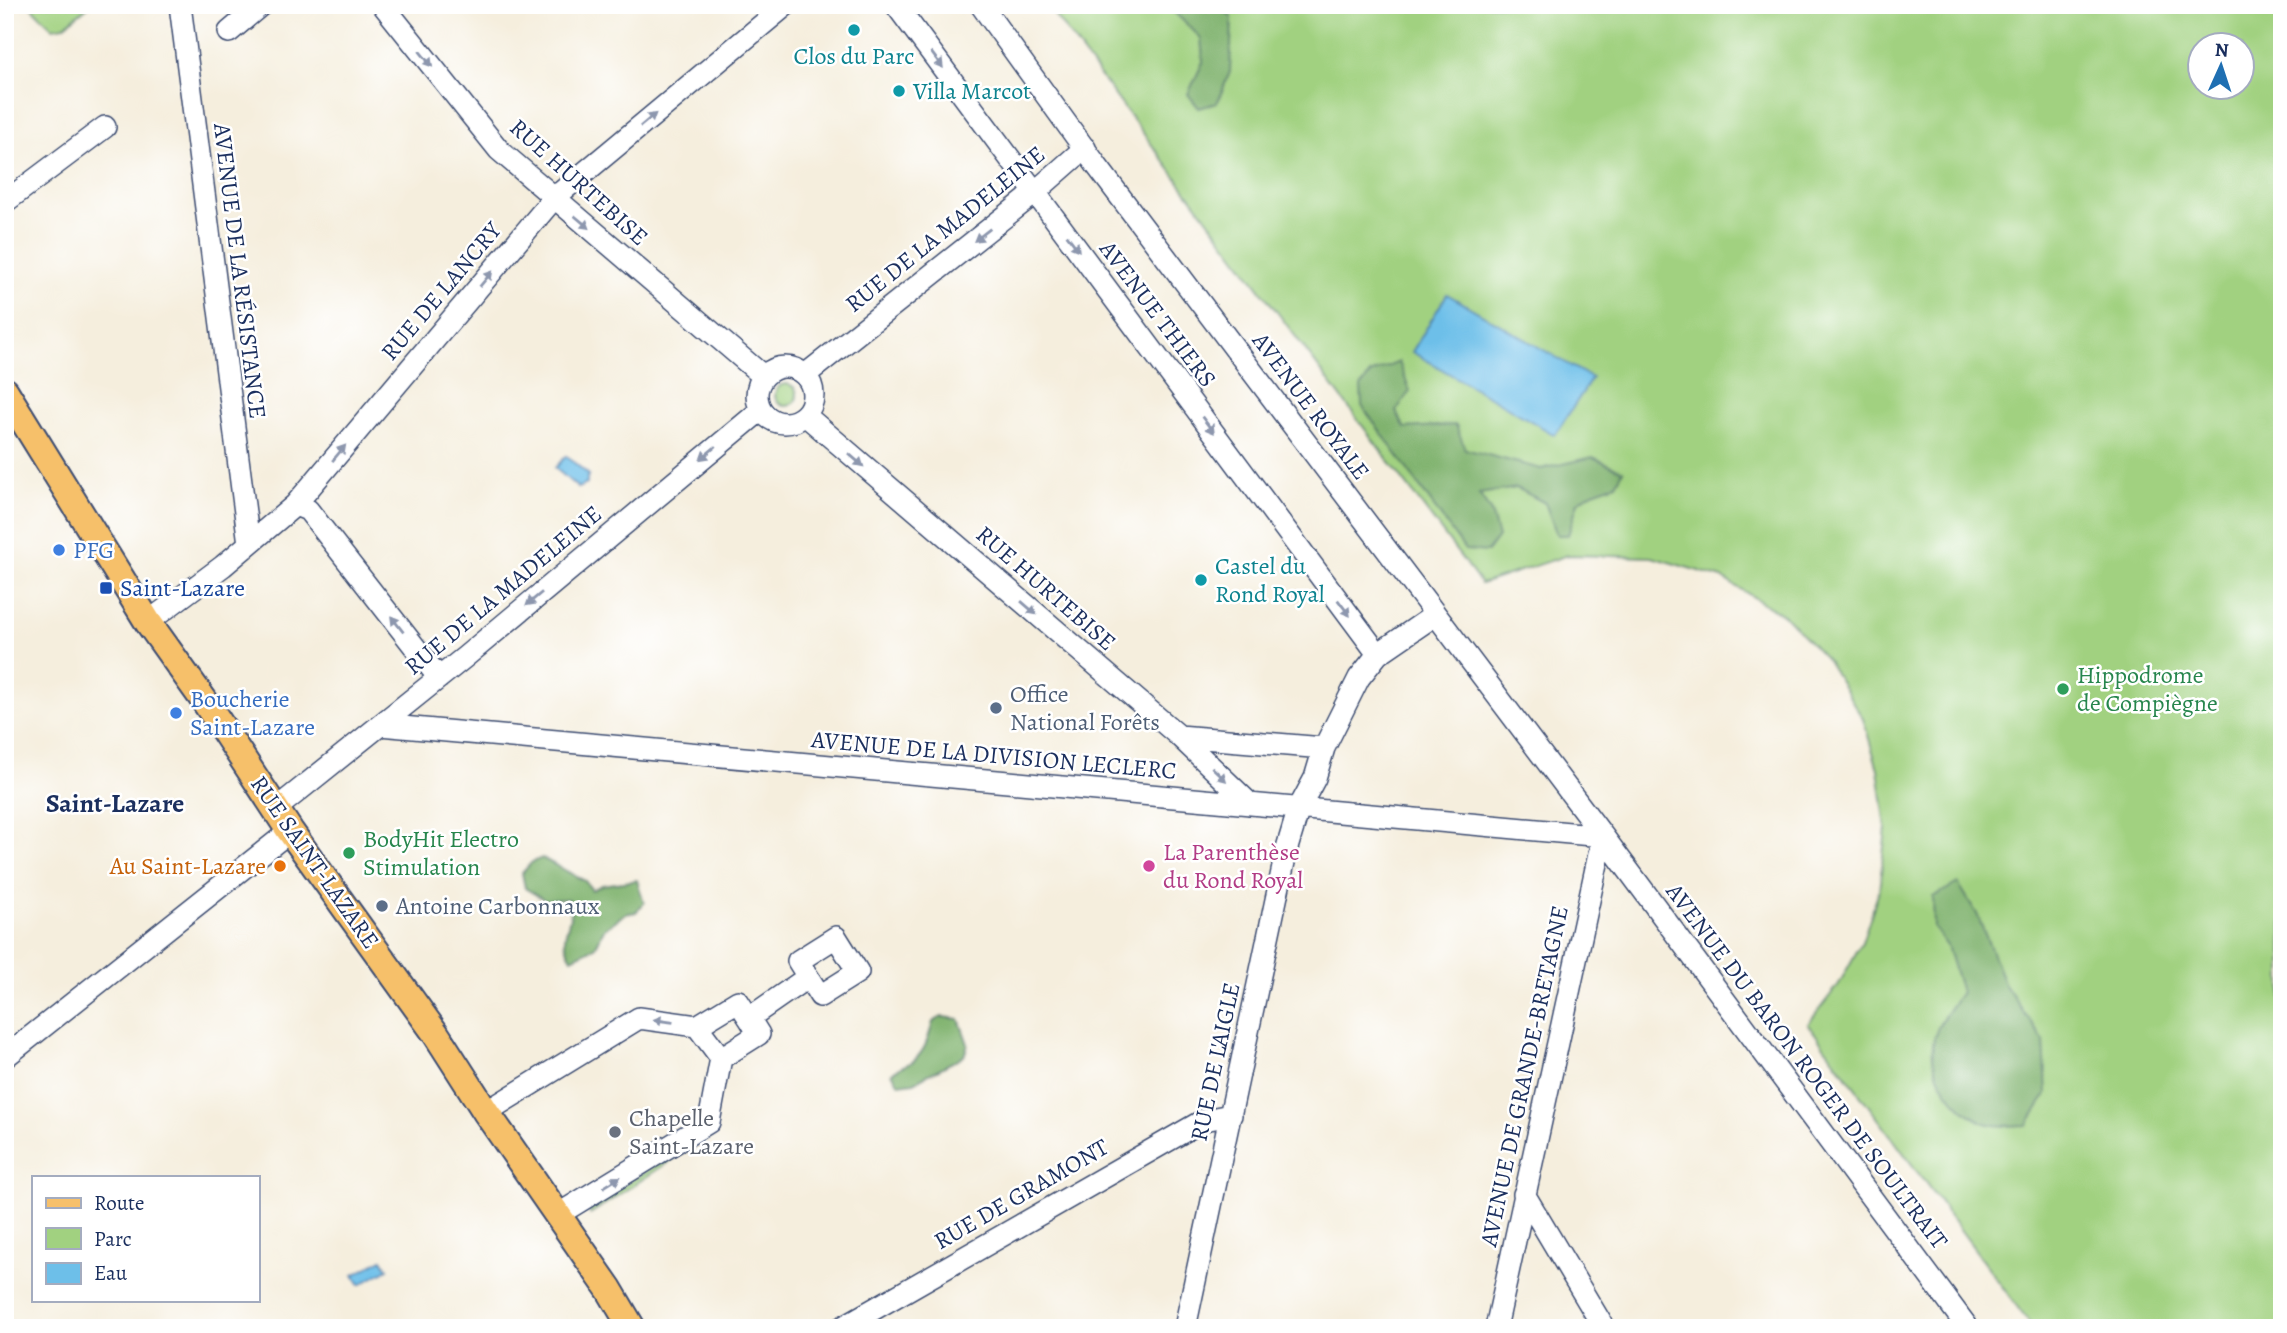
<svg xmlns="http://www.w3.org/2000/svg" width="2287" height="1333" viewBox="0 0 2287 1333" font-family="Alegreya,serif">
	<rect width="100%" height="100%" fill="#fff"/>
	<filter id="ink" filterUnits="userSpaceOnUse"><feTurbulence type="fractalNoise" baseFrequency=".0143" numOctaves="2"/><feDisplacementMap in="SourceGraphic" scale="14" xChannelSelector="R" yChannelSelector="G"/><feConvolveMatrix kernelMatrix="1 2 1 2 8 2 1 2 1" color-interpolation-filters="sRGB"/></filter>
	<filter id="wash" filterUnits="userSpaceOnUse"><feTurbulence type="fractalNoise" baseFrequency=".00686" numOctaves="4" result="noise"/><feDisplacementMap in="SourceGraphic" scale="28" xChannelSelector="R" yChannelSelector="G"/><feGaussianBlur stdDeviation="1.57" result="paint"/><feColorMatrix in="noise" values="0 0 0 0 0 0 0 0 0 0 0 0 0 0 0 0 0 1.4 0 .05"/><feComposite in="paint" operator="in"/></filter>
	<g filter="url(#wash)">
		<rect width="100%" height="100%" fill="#f5eedd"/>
		<path fill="#a1d180" stroke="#5e806f" stroke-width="2" fill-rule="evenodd" d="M29,5H90L64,26L53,28Z
			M1047,5H2282V1328H2033L1808,1024L1839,984L1862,942L1879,891L1886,828L1878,769L1863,719L1827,660L1786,617L1722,578L1652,557L1568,555L1481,584ZM2200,46H2242V88H2200Z
			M775 395a11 11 0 1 1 22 0a11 11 0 1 1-22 0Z
			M704,1136L706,1139L703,1141L702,1140L590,1214L589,1206Z"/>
		<path fill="#80b36e" stroke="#4e7166" stroke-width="2" d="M1159,5H1220L1232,18L1230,72L1217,103L1199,108L1188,94L1203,62L1201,38L1175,13Z
			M1399,362L1410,391L1396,411L1405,428L1456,425L1465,449L1541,469L1593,457L1623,471L1616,484L1593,492L1578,502L1568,535H1557L1545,503L1517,488L1479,494L1491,512L1498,537L1487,552L1465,550L1362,406L1361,387L1370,374Z
			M542,858L585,881L592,890L602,885L637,880L644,903L636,912L625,914L604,929L596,946L591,949L572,958C560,937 566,937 570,917C572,912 570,905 569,899L545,900L525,888L522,873L532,862Z
			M1958,883L1977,914L2005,985L2044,1041L2047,1094L2027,1125C2016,1125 2004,1127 1994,1125C1963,1121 1928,1076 1933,1045C1935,1025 1950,1009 1961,992L1947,946L1934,928L1933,897Z
			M942,1017L959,1019L968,1044L964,1056L914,1082L899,1084L892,1073C898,1067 905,1066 912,1062C926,1051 928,1038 933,1022Z"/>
		<path fill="#6dbfe9" stroke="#4477a4" stroke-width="2" d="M1447,294L1592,378L1555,435L1412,352Z
			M566,456L589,475L587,478V484L578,488L555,468Z
			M382,1259L388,1269L360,1285L354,1275Z"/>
	</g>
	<g filter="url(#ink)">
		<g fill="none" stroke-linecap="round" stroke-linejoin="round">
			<g stroke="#3c4c71" stroke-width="24">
				<path id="minor" d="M180,5L249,544
					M383,5L499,150L763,376
					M896,5L1378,654
					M981,5L1097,166L1603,836L1968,1328
					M229,32L261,5
					M5,202L105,127
					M757 395a28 28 0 1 1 56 0a28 28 0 1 1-56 0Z
					M805,375L1026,200L1085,148
					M805,415L1179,736L1250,804
					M295,505L308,510L439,678
					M148,622L223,566L295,505L554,198L786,5
					M380,725L1603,836
					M1179,736L1324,748
					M277,808L465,657L761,410
					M697,1026L738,1001L749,1018L808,977L820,996L858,972L836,937L798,961L808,977
					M5,1057L290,831
					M721,1058L759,1034L749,1018
					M486,1112L639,1018L697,1026L721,1058L709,1122L559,1214
					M1524,1194L1604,1328
					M841,1328L1204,1120L1231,1115
					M1185,1328L1287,848L1299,808L1315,778L1324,748L1359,678L1378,654L1435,615
					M1496,1328L1603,836"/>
			</g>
			<g stroke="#3c4c71" stroke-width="30">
				<path id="major" d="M5,391L148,622L208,706L290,831L436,1034L486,1112L609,1289L632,1328"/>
			</g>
			<use href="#minor" stroke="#fff" stroke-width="21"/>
			<use href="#major" stroke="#f6c06b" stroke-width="26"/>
		</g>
		<defs><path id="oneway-solid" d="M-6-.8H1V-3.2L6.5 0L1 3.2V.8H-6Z" transform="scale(1.75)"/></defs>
		<g fill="#8d97ae">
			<use href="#oneway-solid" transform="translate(426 59) rotate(51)"/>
			<use href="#oneway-solid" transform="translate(937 60) rotate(53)"/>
			<use href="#oneway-solid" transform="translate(648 120) rotate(-40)"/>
			<use href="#oneway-solid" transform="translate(582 222) rotate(40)"/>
			<use href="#oneway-solid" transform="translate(982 235) rotate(142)"/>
			<use href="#oneway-solid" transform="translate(1073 243) rotate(53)"/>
			<use href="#oneway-solid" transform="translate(486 279) rotate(-50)"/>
			<use href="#oneway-solid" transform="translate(1208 425) rotate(53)"/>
			<use href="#oneway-solid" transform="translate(339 453) rotate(-50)"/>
			<use href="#oneway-solid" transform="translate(708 453) rotate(140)"/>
			<use href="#oneway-solid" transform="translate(856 460) rotate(41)"/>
			<use href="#oneway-solid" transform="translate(534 599) rotate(140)"/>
			<use href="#oneway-solid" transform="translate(1029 608) rotate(41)"/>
			<use href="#oneway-solid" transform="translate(1344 608) rotate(53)"/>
			<use href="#oneway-solid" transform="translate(397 624) rotate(-128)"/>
			<use href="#oneway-solid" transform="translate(1219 774) rotate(44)"/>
			<use href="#oneway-solid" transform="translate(663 1021) rotate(-172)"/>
			<use href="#oneway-solid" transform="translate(612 1182) rotate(-32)"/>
		</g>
	</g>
	<g fill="#0f9aa8" stroke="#fff" stroke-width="2.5">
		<circle cx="854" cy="30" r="7"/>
		<circle cx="899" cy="91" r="7"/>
		<circle cx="1201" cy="580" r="7"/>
	</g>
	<g fill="#3f7fe0" stroke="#fff" stroke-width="2.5">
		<circle cx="59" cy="550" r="7"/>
		<circle cx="176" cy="713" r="7"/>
	</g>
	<rect fill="#1a4fb4" stroke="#fff" stroke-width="2.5" x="99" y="581" width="14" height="14" rx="3.5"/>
	<g fill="#2e9e5b" stroke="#fff" stroke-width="2.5">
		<circle cx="2063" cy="689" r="7"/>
		<circle cx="349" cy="853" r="7"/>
	</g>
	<g fill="#5c6f8a" stroke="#fff" stroke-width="2.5">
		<circle cx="996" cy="708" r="7"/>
		<circle cx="382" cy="906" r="7"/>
	</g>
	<circle fill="#e8710a" stroke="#fff" stroke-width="2.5" cx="280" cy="866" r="7"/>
	<circle fill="#d1479c" stroke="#fff" stroke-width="2.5" cx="1149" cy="866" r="7"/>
	<circle fill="#6b7280" stroke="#fff" stroke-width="2.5" cx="615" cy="1132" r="7"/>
	<g text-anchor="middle" stroke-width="5" stroke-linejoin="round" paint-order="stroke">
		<g font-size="24" fill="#0d838f" stroke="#fff" text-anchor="start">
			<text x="854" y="64" text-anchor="middle">Clos du Parc</text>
			<text x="913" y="99">Villa Marcot</text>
			<text x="1215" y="574">Castel du<tspan x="1215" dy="28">Rond Royal</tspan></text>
		</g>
		<g font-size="24" fill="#1b2f5e" stroke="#fff">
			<text transform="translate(579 182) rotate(42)" y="8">RUE HURTEBISE</text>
			<text transform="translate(945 229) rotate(-39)" y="8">RUE DE LA MADELEINE</text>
			<text transform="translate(240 271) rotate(83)" y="8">AVENUE DE LA RÉSISTANCE</text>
			<text transform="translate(441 291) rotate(-50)" y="8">RUE DE LANCRY</text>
			<text transform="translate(1158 314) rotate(53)" y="8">AVENUE THIERS</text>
			<text transform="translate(1311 406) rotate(53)" y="8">AVENUE ROYALE</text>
			<text transform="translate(1046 588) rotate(41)" y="8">RUE HURTEBISE</text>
			<text transform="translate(503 590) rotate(-40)" y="8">RUE DE LA MADELEINE</text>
			<text transform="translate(994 755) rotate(5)" y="8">AVENUE DE LA DIVISION LECLERC</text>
			<text transform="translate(315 862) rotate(55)" y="8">RUE SAINT-LAZARE</text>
			<text transform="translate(1215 1062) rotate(-78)" y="8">RUE DE L'AIGLE</text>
			<text transform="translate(1807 1066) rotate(53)" y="8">AVENUE DU BARON ROGER DE SOULTRAIT</text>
			<text transform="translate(1524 1076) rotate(-78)" y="8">AVENUE DE GRANDE-BRETAGNE</text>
			<text transform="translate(1021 1194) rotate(-30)" y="8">RUE DE GRAMONT</text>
		</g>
		<g font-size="24" fill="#366cbe" stroke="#fff" text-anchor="start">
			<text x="73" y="558">PFG</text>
			<text x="190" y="707">Boucherie<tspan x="190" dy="28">Saint-Lazare</tspan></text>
		</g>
		<g font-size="24" fill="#164399" stroke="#fff" text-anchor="start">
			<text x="120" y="596">Saint-Lazare</text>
		</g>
		<g font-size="24" fill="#27864d" stroke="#fff" text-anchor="start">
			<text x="2077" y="683">Hippodrome<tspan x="2077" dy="28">de Compiègne</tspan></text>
			<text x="363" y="847">BodyHit Electro<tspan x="363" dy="28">Stimulation</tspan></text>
		</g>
		<g font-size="24" fill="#4e5e75" stroke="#fff" text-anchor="start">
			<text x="1010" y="702">Office<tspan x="1010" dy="28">National Forêts</tspan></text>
			<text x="396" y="914">Antoine Carbonnaux</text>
		</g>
		<g font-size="24" fill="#b23c85" stroke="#fff" text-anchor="start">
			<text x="1163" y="860">La Parenthèse<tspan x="1163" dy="28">du Rond Royal</tspan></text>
		</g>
		<g font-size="24" fill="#c56008" stroke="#fff" text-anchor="end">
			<text x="266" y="874">Au Saint-Lazare</text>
		</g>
		<g font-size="24" fill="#5b616d" stroke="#fff" text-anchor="start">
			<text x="629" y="1126">Chapelle<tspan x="629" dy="28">Saint-Lazare</tspan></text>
		</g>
		<g font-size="26" font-weight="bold" fill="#1b2f5e" stroke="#fff">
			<text x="115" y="812">Saint-Lazare</text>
		</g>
	</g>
	<rect width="2287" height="1333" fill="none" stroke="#fff" stroke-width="28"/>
	<rect x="32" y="1176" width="228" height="126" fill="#ffffff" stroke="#a4acbf" stroke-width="2"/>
	<rect x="46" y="1198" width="35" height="10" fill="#f6c06b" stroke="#a4acbf" stroke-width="2"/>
	<text x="94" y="1210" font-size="21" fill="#1b2f5e">Route</text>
	<rect x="46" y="1228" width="35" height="21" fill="#a1d180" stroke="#a4acbf" stroke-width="2"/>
	<text x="94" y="1246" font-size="21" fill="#1b2f5e">Parc</text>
	<rect x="46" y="1263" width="35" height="21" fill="#6dbfe9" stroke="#a4acbf" stroke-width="2"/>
	<text x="94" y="1280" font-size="21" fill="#1b2f5e">Eau</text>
	<g transform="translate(2221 66) rotate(3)"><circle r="33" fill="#ffffff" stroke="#a4acbf" stroke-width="2"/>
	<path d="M0-5L12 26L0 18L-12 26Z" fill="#1f6fb2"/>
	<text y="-10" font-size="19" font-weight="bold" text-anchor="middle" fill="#1b2f5e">N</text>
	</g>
</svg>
